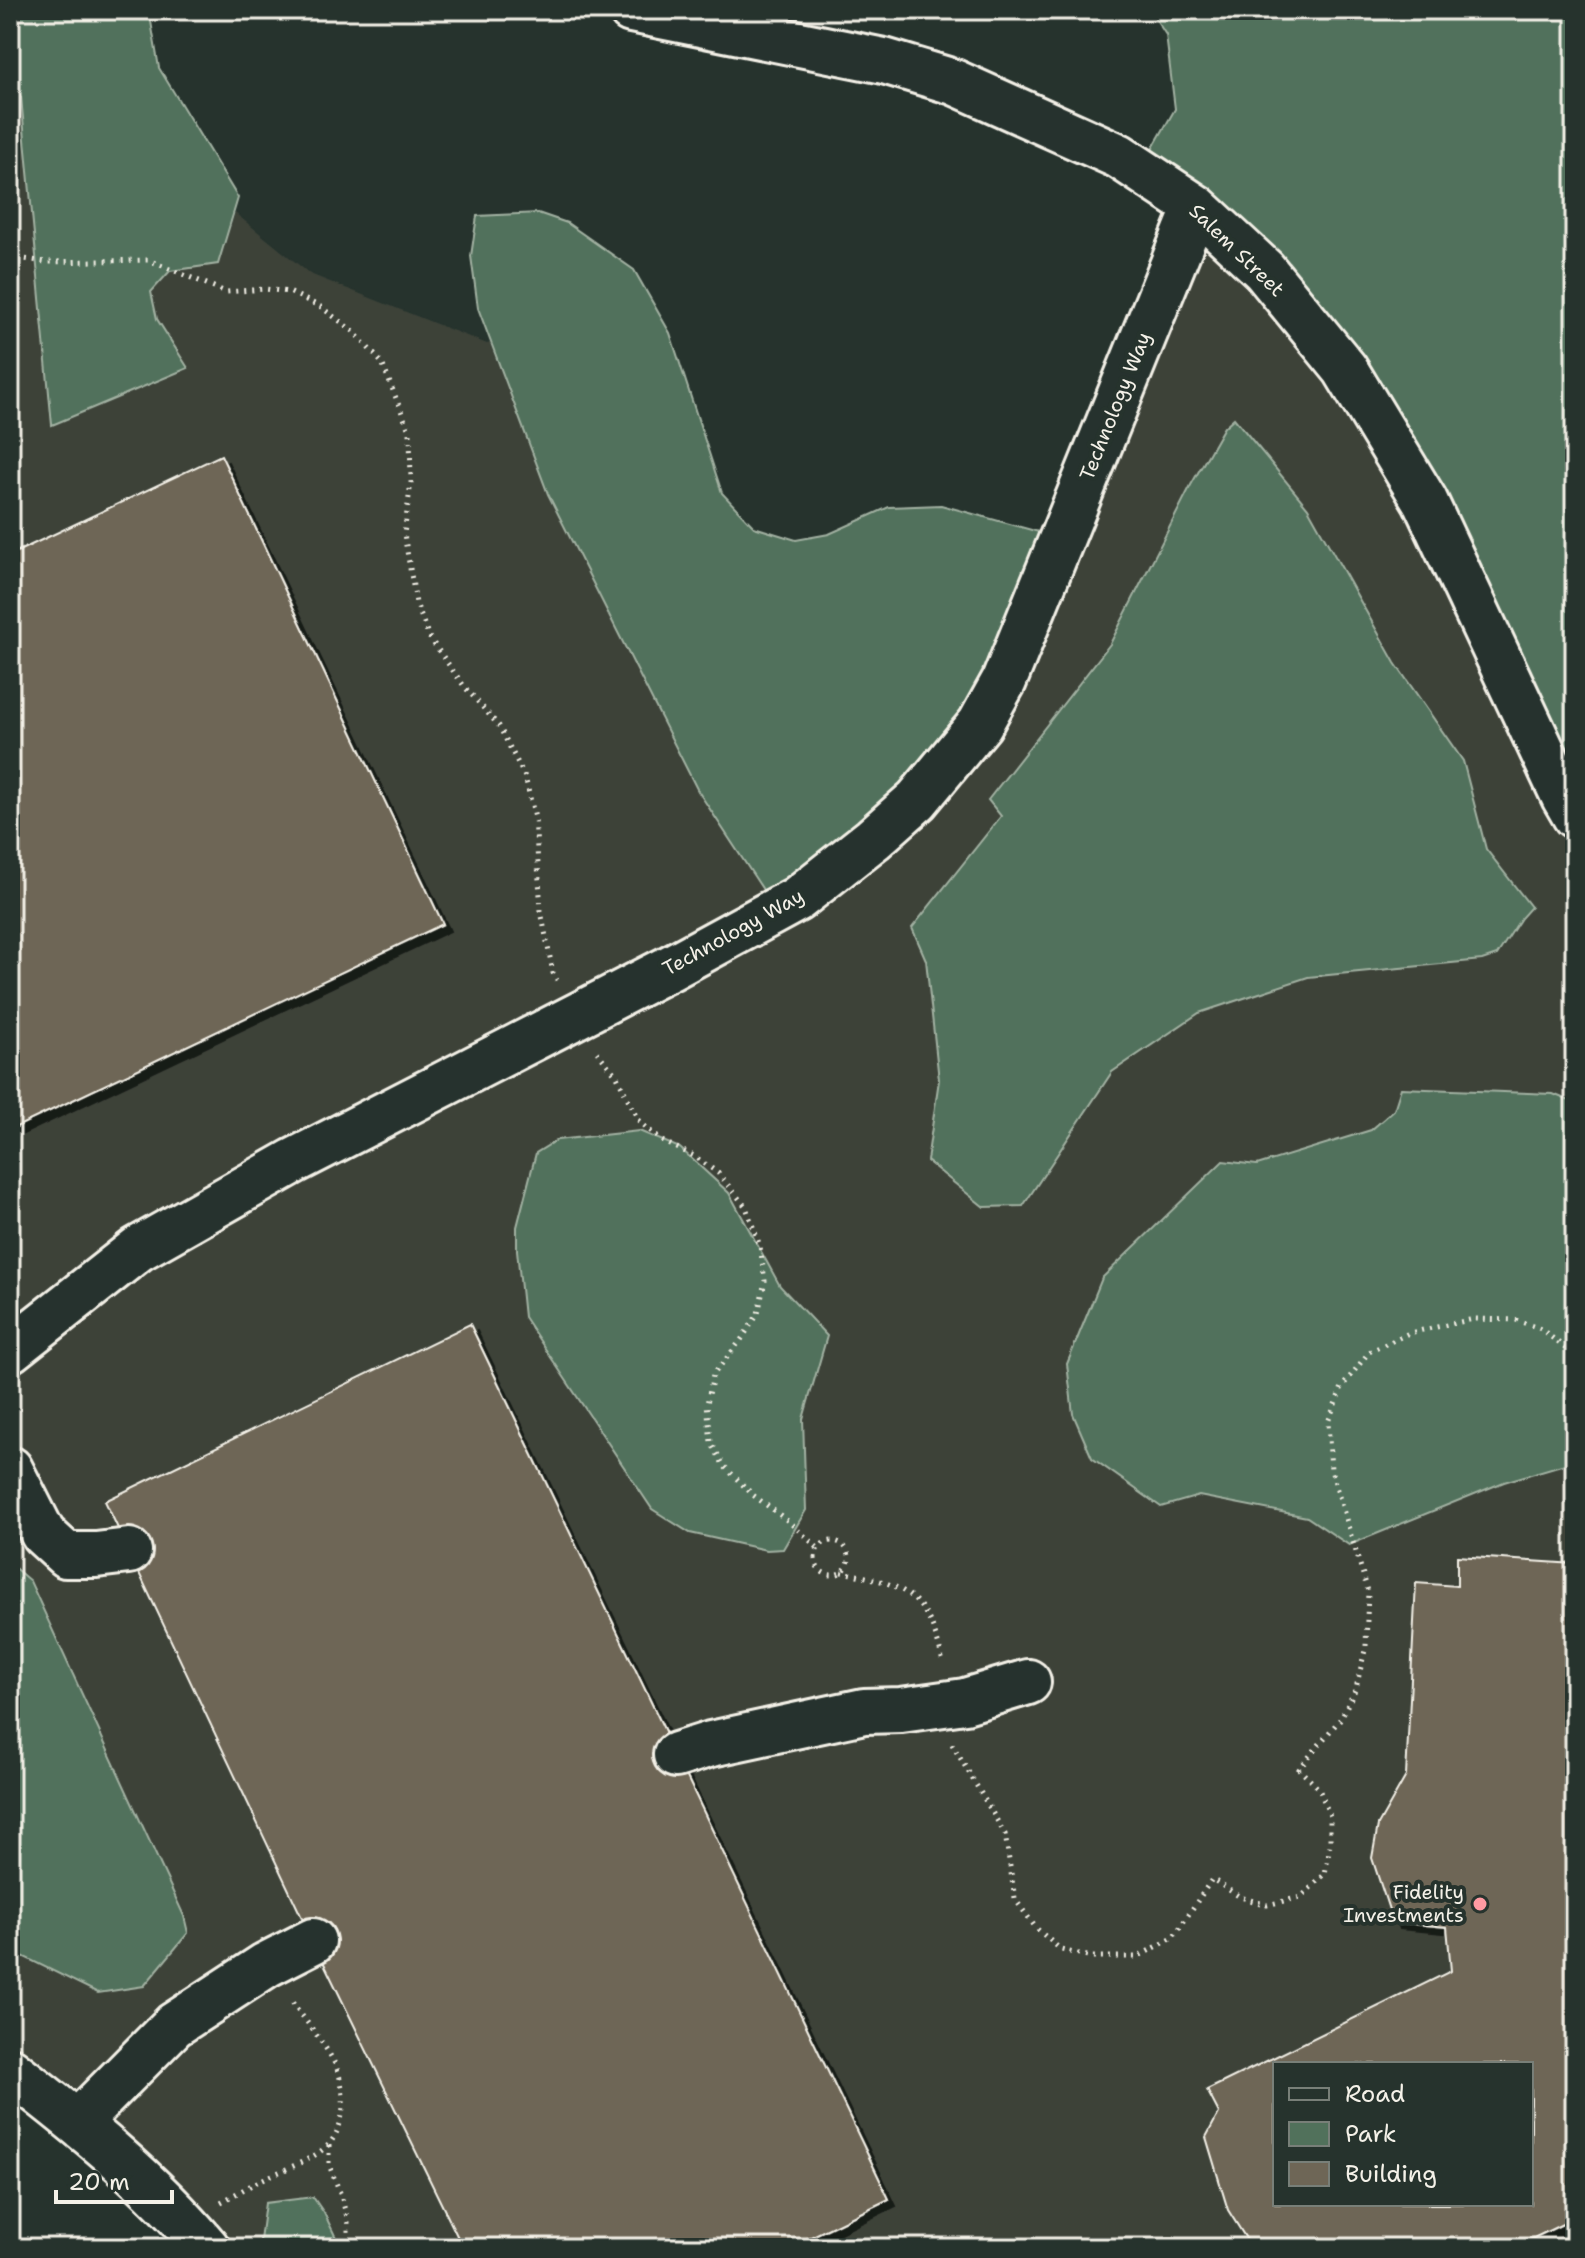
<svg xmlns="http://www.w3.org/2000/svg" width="1585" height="2258" viewBox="0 0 1585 2258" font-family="'Shantell Sans',sans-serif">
	<defs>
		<filter id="shadow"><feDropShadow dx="7" dy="7" stdDeviation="0" flood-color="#0009"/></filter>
	</defs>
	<rect width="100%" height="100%" fill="#26332d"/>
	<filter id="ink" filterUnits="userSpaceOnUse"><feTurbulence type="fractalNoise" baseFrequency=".0125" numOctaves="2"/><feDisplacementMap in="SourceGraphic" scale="16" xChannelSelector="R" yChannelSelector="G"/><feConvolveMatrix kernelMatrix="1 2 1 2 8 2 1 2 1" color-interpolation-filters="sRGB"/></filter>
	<g filter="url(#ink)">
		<path fill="#3c4239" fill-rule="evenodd" d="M10,84L21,97L52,425L187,368L157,319L151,292L170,271L217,264L235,213L310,274L487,344L490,343L548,494L698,791L769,899L1006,694L1181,220L1379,420L1575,820V1103L1553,1094L1394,1111L1371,1130L1257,1165L1222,1161L1102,1278L1067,1364L1073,1414L1199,1496L1307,1517L1348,1545L1504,1482L1575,1461V1894L1564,1896L1575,1912V2248H341L324,2213L265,2204L259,2248H201L10,2065V1950L98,1993L30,1581L10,1564ZM1224,430L1395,663L1463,761L1486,849L1530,907L1482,960L1308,977L1199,1013L1112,1072L1023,1206L927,1161L939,1080L926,960L912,928L1002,816L989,800L1110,644L1190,485ZM729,1193L780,1286L827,1336L803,1419L806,1510L524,1317L517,1250V1227ZM1275,2064H1531V2204H1275Z"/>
		<path fill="#51715b" stroke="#a2b1a2" stroke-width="2" d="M10,10H149L159,68L238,198L218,264L170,271L151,292L157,319L188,368L52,425L21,97L10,84Z
			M1150,10H1575V820L1380,420L1181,220L1134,181L1175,109L1166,35Z
			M538,213L567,223L634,270L670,333L722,493L754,527L796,540L829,534L889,507L941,505L1057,537L1006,694L871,850L769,899L698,791L548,494L478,308L471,256L477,216Z
			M1234,418L1308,508L1395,663L1463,761L1486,849L1531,907L1521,918L1497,955L1482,960L1308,977L1199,1013L1112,1072L1023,1206L984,1207L927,1161L939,1080L926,960L912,928L1001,816L988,800L1110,644L1191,485L1224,427Z
			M1401,1088L1553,1094L1575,1103V1461L1504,1482L1349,1545L1307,1517L1199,1496L1161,1507L1092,1458L1073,1414L1067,1364L1102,1278L1223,1161L1257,1165L1371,1130L1394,1110Z
			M639,1131L680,1148L729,1193L780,1286L827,1336L803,1419L806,1510L783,1549L766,1550L690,1533L652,1509L524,1317L517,1250V1227L536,1153L557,1140Z
			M10,1564L30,1581L184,1916L188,1933L144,1986L98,1993L10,1950Z
			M313,2197L324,2213L341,2248H259L265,2203Z"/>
		<path fill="#6e6656" stroke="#f4f1e8" stroke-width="2" fill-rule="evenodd" filter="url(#shadow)" d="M221,455L443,924L10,1130V555Z
			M470,1324L889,2199L788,2248H463L313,1941L105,1501Z
			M1457,1556L1575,1564V1892L1572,1915L1575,1921V2218L1513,2248H1252L1228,2210L1206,2137L1219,2113L1207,2090L1451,1971L1447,1927L1393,1922L1372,1858L1378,1825L1406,1776L1416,1583L1457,1586ZM1275,2064H1531V2204H1275Z"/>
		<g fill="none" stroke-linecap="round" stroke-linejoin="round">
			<g stroke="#f4f1e8" stroke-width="50">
				<path id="minor" d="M631,10L884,61L954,82L1119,156L1196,207L1264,270L1345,369L1425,501L1564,797L1575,816
					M10,1350L138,1249L294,1161L670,968L797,899L873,839L917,800L980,724L1004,681L1196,207
					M10,1469L43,1534L66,1555H96L129,1551
					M676,1755L711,1744L864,1711L901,1710L965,1701L1028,1682
					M10,2070C80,2124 150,2180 207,2248
					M78,2122L174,2025L266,1965L313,1941"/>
			</g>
			<path stroke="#f4f1e8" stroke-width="5" stroke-dasharray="2 6" stroke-linecap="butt" d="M10,257L46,262L148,260L226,292L265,289L289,292L321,307L353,331L382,363L410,433L411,482L404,534L416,603L429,637L464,686L499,726L525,777L535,818L541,911L553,973L557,980
				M597,1052L617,1076L638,1120L662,1141L694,1156L718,1173L746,1207L760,1246L765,1281L758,1314L741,1340L713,1375L707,1404L711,1442L724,1466L753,1495L788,1521L817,1547
				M815 1558a17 17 0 1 1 34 0a17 17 0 1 1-34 0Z
				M841,1572C905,1583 929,1596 943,1663
				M952,1744L1005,1834L1015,1899L1036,1928L1061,1950L1092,1957H1137L1173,1938L1212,1879L1240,1897L1267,1905L1301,1897L1325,1874L1330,1845V1816L1319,1789L1299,1769L1341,1718L1356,1688L1366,1646L1368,1591L1331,1470L1328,1422L1342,1387L1369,1352L1409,1333L1474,1319L1516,1320L1541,1329L1575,1356
				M329,2145V2165L341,2195L348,2222V2248
				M221,2202C234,2195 246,2188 259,2181C279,2171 315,2160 330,2143C348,2120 346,2085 333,2060C321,2039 304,2019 290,1999"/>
			<use href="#minor" stroke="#26332d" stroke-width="44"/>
		</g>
	</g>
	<circle fill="#ff9aa2" stroke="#26332d" stroke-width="3" cx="1480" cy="1904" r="8"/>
	<g text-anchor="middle" stroke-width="8" stroke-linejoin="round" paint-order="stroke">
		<g font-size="20" fill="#f4f1e8" stroke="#26332d">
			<text transform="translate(1237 250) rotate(44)" y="7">Salem Street</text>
			<text transform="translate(1115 406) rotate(-68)" y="7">Technology Way</text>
			<text transform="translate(733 932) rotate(-29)" y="7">Technology Way</text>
		</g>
		<g font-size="20" fill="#f4f1e8" stroke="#26332d" text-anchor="end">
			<text x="1464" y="1899">Fidelity<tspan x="1464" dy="23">Investments</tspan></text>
		</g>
	</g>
	<rect width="1585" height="2258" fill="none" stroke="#26332d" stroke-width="40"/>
	<rect x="20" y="20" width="1545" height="2218" fill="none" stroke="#f4f1e8" stroke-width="3" filter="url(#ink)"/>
	<rect x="1273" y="2062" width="260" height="144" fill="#26332d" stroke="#787f78" stroke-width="2"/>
	<rect x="1289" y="2088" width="40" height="12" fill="#26332d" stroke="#787f78" stroke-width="2"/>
	<text x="1345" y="2102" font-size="24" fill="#f4f1e8">Road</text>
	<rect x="1289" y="2122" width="40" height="24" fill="#51715b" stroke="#787f78" stroke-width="2"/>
	<text x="1345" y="2142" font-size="24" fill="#f4f1e8">Park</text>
	<rect x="1289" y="2162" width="40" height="24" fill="#6e6656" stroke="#787f78" stroke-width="2"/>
	<text x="1345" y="2182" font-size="24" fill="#f4f1e8">Building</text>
	<path d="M56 2190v12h116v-12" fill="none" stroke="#f4f1e8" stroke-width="4"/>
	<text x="68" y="2190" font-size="24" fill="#f4f1e8" stroke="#26332d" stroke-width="6" paint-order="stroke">20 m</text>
</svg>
